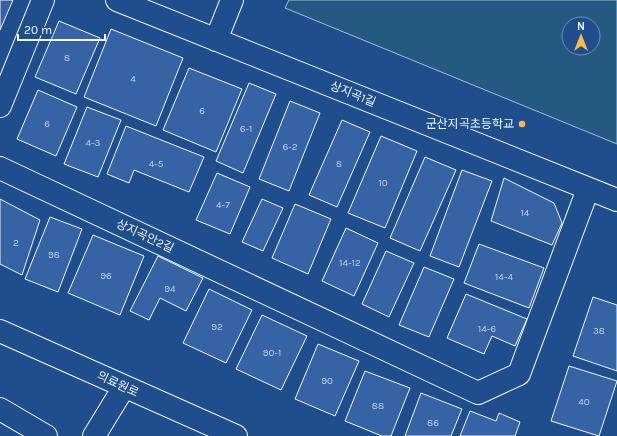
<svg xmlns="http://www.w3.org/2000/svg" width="617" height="436" viewBox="0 0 617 436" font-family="Karla,'Noto Sans KR',sans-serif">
	<rect width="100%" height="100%" fill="#1f4e8c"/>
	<path fill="#245a82" stroke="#a8bbd7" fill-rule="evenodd" d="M289,0H617V144L285,8ZM569,24H593V48H569Z"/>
	<path fill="#3563a3" stroke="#f2f6ff" d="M0,0H13L0,30Z
		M59,21L100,38L76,94L35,77Z
		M111,29L183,58L156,126L84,97Z
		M189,68L242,89L216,152L163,130Z
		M249,83L276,94L243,173L216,161Z
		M38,90L77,107L56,156L17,139Z
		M290,101L320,113L289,191L259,179Z
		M87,107L121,120L98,177L64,164Z
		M342,120L370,132L337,207L309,195Z
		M126,126L204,157L189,192L134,170L129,183L107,174Z
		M381,136L417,151L385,228L348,213Z
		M425,157L456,170L420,251L390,238Z
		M462,170L492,181L459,267L430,256Z
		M217,173L250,187L230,234L196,220Z
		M504,178L554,203L562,223L552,245L491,221Z
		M0,199L40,220L22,275L0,264Z
		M262,199L283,208L263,251L242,242Z
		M295,204L331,219L308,274L272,258Z
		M50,217L82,229L58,292L25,279Z
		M346,228L378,243L354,296L322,281Z
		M93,235L144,256L120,315L68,293Z
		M479,244L544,268L529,308L464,283Z
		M386,251L414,263L389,317L362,304Z
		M158,256L203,278L186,311L160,298L149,320L130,311Z
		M424,267L454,279L429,337L399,325Z
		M209,289L252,310L226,363L183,343Z
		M466,294L527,319L515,346L492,336L484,354L447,338Z
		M593,297L617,305V371L573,356Z
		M262,315L307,336L281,390L236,369Z
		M318,344L359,361L335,416L295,399Z
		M569,366L617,381L599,436L551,421Z
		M365,371L410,388L391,436H382L345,421Z
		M421,393L462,409L451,436H405Z
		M470,411L496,421L499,413L520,422L515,436H460Z"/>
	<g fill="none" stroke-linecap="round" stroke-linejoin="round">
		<g stroke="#f2f6ff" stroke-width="24">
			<path id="minor" d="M117,0L617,200
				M216,40L232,0
				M0,106L43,0
				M0,168L478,393L519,374L588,189
				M0,331L236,436
				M0,409L46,436
				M94,436L124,387"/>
		</g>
		<use href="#minor" stroke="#1f4e8c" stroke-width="22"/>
	</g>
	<circle fill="#ffb74d" stroke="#1f4e8c" stroke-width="1.5" cx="522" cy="124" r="4"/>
	<g text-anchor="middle" stroke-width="3" stroke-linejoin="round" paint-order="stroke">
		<g font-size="10" fill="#c3d1e8">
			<text x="67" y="61">8</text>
			<text x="133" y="82">4</text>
			<text x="202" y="114">6</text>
			<text x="47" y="127">6</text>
			<text x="246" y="132">6-1</text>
			<text x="93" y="146">4-3</text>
			<text x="290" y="150">6-2</text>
			<text x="156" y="167">4-5</text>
			<text x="339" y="167">8</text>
			<text x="383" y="186">10</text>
			<text x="223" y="208">4-7</text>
			<text x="525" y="216">14</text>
			<text x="16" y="246">2</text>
			<text x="54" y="258">98</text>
			<text x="350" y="266">14-12</text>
			<text x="106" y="279">96</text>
			<text x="504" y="280">14-4</text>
			<text x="170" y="292">94</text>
			<text x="217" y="330">92</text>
			<text x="487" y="332">14-6</text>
			<text x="599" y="334">38</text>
			<text x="272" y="356">90-1</text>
			<text x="327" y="384">90</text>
			<text x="584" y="405">40</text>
			<text x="378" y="409">88</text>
			<text x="433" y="426">86</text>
		</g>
		<g font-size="12" fill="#f2f6ff" stroke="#1f4e8c">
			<text transform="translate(353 94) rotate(22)" y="4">상지곡1길</text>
			<text transform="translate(145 236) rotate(25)" y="4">상지곡안2길</text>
			<text transform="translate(118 384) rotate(25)" y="4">의료원로</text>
		</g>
		<g font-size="12" fill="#f2f6ff" stroke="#1f4e8c" text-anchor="end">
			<text x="514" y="128">군산지곡초등학교</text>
		</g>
	</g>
	<g transform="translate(581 36)"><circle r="19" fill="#1f4e8c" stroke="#7391ba"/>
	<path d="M0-3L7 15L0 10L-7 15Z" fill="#ffb74d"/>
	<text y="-6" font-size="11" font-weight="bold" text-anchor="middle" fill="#f2f6ff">N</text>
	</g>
	<path d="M18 34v6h87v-6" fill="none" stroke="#f2f6ff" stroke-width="2"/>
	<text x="24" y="34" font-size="12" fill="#f2f6ff" stroke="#1f4e8c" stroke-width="3" paint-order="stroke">20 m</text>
</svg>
